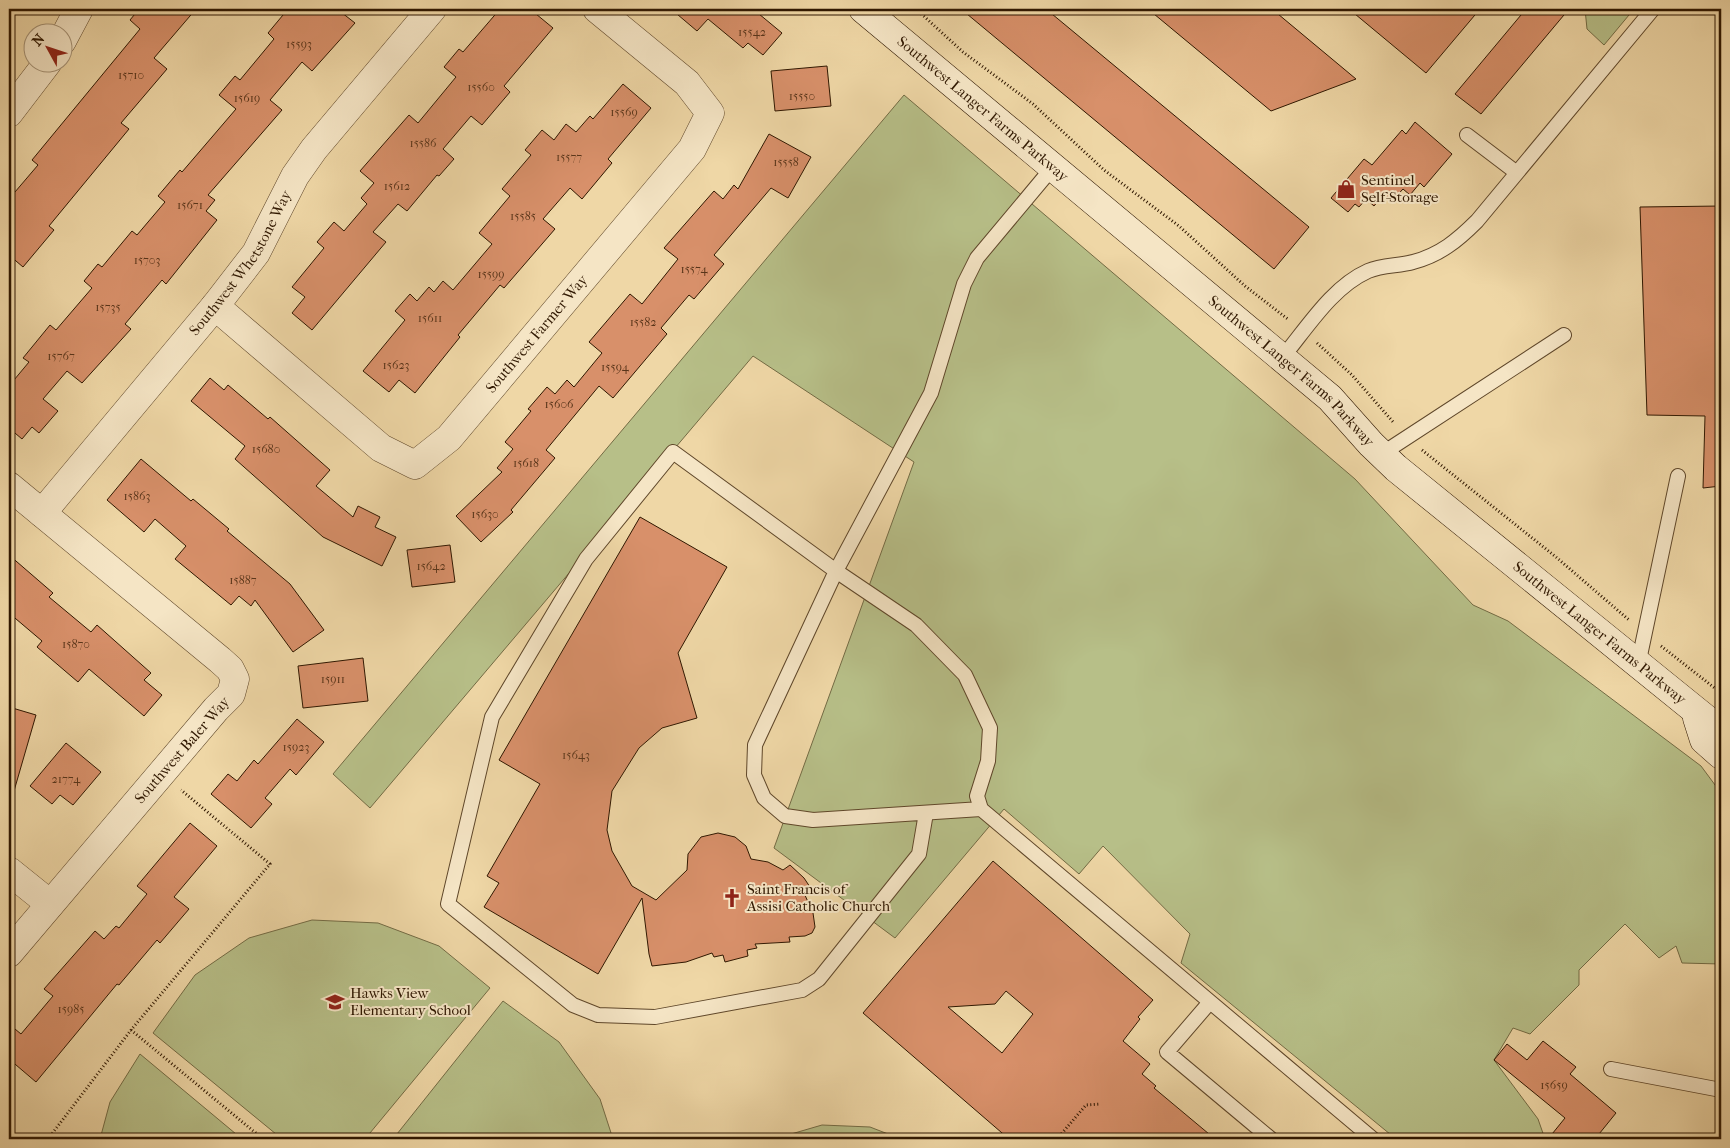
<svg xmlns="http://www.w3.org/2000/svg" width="1730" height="1148" viewBox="0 0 1730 1148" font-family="'IM FELL French Canon',serif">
	<rect width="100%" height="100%" fill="#efd7a6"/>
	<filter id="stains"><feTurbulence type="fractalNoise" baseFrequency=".004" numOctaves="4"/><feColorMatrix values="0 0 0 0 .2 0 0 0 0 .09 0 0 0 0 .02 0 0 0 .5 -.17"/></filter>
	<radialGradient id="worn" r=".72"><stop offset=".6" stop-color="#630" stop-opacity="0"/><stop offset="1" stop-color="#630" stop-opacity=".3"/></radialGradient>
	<path fill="#b7bf88" stroke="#736b44" d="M1585,9H1634L1604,45L1587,29Z
		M904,95L1355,479L1473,605L1508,621L1701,766L1721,793V964L1682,963L1676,946L1659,958L1625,924L1579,970V985L1530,1034L1513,1028L1494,1060L1538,1119L1545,1139H1396L1181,963L1190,934L1103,846L1079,874L1004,809L895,938L774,848L914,462L753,356L370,808L333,774Z
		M312,920L378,923L439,946L490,988L365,1139H282L153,1033L195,975L249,938Z
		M503,1001L559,1042L600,1099L613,1139H393Z
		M140,1054L242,1139H100L110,1102Z
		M822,1125L870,1127L901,1139H774Z"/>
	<path fill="#d8906a" stroke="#2f1700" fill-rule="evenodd" d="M139,9H196L154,58L167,69L121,123L129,129L49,226L54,230L23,267L9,255V199L38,165L32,160L140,29L130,20Z
		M288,9H337L355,23L312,71L302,62L270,100L282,110L208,195L215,200L206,211L217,220L166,284L162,280L125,324L131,329L82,383L67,371L43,399L58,411L39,433L32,427L22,439L9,428V386L29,362L23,358L50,325L56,330L92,288L84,281L98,264L102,267L132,231L137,235L165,202L158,196L180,170L182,172L236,109L219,95L235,76L240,80L274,39L268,33Z
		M500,9H530L553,28L504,86L510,92L482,125L471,116L443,149L454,159L439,176L437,175L407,211L398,204L373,232L386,242L312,330L292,313L305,297L292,287L324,248L317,242L334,222L344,231L367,204L361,198L374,183L360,171L409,115L418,123L456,77L444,67L459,49L463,52Z
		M671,9H753L782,33L763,55L748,43L743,48L708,19L697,31Z
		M961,9H1046L1309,227L1274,269Z
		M1148,9H1272L1356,79L1271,111Z
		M1349,9H1480L1426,73Z
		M1526,9H1569L1481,114L1455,94Z
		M827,66L831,106L775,111L771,71Z
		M623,84L651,108L608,159L612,163L582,199L570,188L543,219L555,229L504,288L500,285L458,335L460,337L415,393L399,380L389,392L363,371L405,320L395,311L410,294L417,301L429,287L434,292L443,281L453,290L492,244L479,233L510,196L502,189L531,155L525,150L542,130L554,140L566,124L576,132L590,116L593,119Z
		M1415,122L1452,154L1424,187L1420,183L1410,195L1403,189L1392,201L1384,194L1374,206L1366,199L1359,207L1355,204L1348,212L1331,198L1364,159L1372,165L1402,130L1406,134Z
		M769,134L811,157L788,198L771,188L714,255L724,264L694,299L689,295L661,328L667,334L613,398L599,386L546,450L555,458L511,510L513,512L481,542L456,516L502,472L497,468L513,449L505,442L531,411L528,409L547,387L555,394L567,380L574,387L602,353L589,342L630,294L642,304L678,259L664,248L714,191L723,199L734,185L738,189Z
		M1721,206V486L1703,488L1705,416L1647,415L1640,207Z
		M210,378L224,390L228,385L268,419L270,417L330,470L316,486L353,517L358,506L380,517L375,527L396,537L382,566L323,537L235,459L245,446L191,401Z
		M141,459L191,501L193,499L229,529L227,531L290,584L324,630L293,652L255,600L251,606L239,596L231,605L175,559L186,546L155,519L144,532L107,500Z
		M640,517L727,567L678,653L697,718L662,728L639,748L612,791L607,830L612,851L632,886L656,900L687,870L688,854L701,837L718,833L735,837L746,846L751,859L768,862L783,870L790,865L804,878L810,887L804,893L813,913L815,927L812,933L805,936L789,937L790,942L755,944L757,948L747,950L748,956L725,962L723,955L714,957L712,953L686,962L652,966L649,954L642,898L598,974L484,907L499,883L487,876L540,784L499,760Z
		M450,545L455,582L412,587L407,550Z
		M9,555L53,593L49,597L91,632L97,625L151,673L144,680L162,695L144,716L89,669L78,682L37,647L42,641L9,613Z
		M363,658L368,701L303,708L298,666Z
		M9,707L36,715L14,791H9Z
		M297,719L324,742L296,775L290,769L265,798L272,804L251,828L211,794L228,774L237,781L254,760L258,764Z
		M66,743L101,772L73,805L60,795L52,804L30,786Z
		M190,823L217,846L174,897L189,909L160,943L157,940L119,985L117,984L36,1082L9,1059V1024L21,1034L53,996L44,989L95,931L104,939L116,926L119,928L147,894L137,886Z
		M993,861L1153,1000L1138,1017L1140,1019L1123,1041L1150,1064L1142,1074L1156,1086L1154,1088L1215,1139H1009L863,1013ZM1006,991L1033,1014L1002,1053L948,1007L995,1004Z
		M1543,1041L1576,1067L1570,1074L1616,1113L1595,1139H1548L1565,1118L1494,1060L1507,1044L1527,1060Z"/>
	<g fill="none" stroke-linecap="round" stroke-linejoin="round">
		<g stroke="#5f472a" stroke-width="16">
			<path id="service" d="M1467,135L1517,173
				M1282,358C1307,328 1332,287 1368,271C1382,265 1399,266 1413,262C1440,255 1458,240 1477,221L1653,9
				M1380,455L1564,335
				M1638,665L1678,476
				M981,809L813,820L785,816L764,798L754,775L755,745L836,571L931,393L964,284L977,258L1053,167
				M926,813L919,854L819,979L802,990L655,1017L598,1015L573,1005L448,904L492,717L586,559L673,452L836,571L916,625L965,675L990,728L988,761L977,796L981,809L1373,1139
				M1210,1002L1167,1052L1271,1139
				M1611,1069L1721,1090"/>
		</g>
		<g stroke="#5f472a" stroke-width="29">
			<g id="minor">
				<path d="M62,41L79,9"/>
				<path d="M9,113L48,62"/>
				<path id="s1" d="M215,306L381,448L415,465L449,438L692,149L710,113L687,83L597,9"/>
				<path d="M9,486L220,660L230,669L235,679L231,694L216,709L9,953"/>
				<path id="s2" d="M42,513L215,306L256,253L295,176L314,149L432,9"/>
				<path d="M9,871L50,904"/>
			</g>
		</g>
		<g stroke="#2f1700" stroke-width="29">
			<g id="secondary">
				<path id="s3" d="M863,9L1330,398L1371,444L1396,468L1721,731"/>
				<path d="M1697,718L1704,740L1721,755"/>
			</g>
		</g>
		<path stroke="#2f1700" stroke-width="3" stroke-dasharray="1 2.5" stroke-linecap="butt" d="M916,9L963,52L1033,104L1104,170L1179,226L1245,286L1289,320
			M1317,343L1352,375L1394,423
			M1422,450L1556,557L1629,620
			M1661,646L1721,693
			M131,1030L263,1139
			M1050,1135L1054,1139
			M48,1139L131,1030L270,864L181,790
			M1057,1139L1086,1105L1100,1104"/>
		<use href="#service" stroke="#f5e5c5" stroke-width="14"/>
		<use href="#minor" stroke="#f5e5c5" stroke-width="28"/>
		<use href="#secondary" stroke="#f5e5c5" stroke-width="28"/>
	</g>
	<defs>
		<g id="shop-bare" transform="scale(1.5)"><path d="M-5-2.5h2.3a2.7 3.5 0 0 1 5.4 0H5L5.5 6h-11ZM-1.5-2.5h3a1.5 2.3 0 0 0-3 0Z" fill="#8f2418" stroke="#f5e5c5" stroke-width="2.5" paint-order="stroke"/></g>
		<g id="church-bare" transform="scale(1.5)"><path d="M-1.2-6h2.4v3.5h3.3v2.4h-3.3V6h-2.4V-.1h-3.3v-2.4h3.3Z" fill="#8f2418" stroke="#f5e5c5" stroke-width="2.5" paint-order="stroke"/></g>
		<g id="school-bare" transform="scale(1.5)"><path d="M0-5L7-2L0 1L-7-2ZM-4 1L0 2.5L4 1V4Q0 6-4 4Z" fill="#8f2418" stroke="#f5e5c5" stroke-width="2.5" paint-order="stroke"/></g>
	</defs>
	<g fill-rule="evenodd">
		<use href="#shop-bare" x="1346" y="189"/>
		<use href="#church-bare" x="732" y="898"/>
		<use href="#school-bare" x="335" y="1002"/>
	</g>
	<g text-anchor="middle" stroke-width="4" stroke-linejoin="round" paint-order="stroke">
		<g font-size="12" fill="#59351a">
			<text x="752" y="36">15542</text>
			<text x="299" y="48">15593</text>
			<text x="131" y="79">15710</text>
			<text x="481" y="91">15560</text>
			<text x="802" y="100">15550</text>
			<text x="247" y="102">15619</text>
			<text x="624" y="116">15569</text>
			<text x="423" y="147">15586</text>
			<text x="569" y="161">15577</text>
			<text x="786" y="166">15558</text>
			<text x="397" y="190">15612</text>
			<text x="190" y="209">15671</text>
			<text x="523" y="220">15585</text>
			<text x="147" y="264">15703</text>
			<text x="694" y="273">15574</text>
			<text x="491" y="278">15599</text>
			<text x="108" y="311">15735</text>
			<text x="430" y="322">15611</text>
			<text x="643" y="326">15582</text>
			<text x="61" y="360">15767</text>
			<text x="396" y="369">15623</text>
			<text x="615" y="371">15594</text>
			<text x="559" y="408">15606</text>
			<text x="266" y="453">15680</text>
			<text x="526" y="467">15618</text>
			<text x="137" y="500">15863</text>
			<text x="485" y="518">15630</text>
			<text x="431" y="570">15642</text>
			<text x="243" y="584">15887</text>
			<text x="76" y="648">15870</text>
			<text x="333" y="683">15911</text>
			<text x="296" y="751">15923</text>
			<text x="576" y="759">15643</text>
			<text x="66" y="783">21774</text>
			<text x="71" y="1013">15985</text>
			<text x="1554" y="1089">15659</text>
		</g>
		<g font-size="15" fill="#2f1700" stroke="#f5e5c5">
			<text dy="5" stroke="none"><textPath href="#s3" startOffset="156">Southwest Langer Farms Parkway</textPath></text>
			<text dy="5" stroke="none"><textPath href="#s2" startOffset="320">Southwest Whetstone Way</textPath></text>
			<text dy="5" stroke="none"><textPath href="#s1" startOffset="436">Southwest Farmer Way</textPath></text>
			<text dy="5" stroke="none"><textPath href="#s3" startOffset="561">Southwest Langer Farms Parkway</textPath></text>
			<text dy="5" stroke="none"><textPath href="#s3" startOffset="966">Southwest Langer Farms Parkway</textPath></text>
			<text transform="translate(182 750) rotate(-49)" y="5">Southwest Baler Way</text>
		</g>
		<g font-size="15" fill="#2f1700" stroke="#f5e5c5" text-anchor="start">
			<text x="1361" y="185">Sentinel<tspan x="1361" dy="17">Self-Storage</tspan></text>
			<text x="747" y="894">Saint Francis of<tspan x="747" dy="17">Assisi Catholic Church</tspan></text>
			<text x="350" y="998">Hawks View<tspan x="350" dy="17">Elementary School</tspan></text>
		</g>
	</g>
	<rect width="1730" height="1148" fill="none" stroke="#efd7a6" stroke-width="30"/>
	<rect x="10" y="10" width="1710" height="1128" fill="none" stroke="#2f1700" stroke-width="2.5"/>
	<rect x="15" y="15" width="1700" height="1118" fill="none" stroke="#2f1700"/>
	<g transform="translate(48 48) rotate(310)"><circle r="24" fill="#f5e5c5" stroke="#a69376"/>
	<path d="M0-4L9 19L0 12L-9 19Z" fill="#8f2418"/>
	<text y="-8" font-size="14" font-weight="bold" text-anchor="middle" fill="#2f1700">N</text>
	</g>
	<rect width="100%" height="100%" filter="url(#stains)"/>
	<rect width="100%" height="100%" fill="url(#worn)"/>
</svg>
